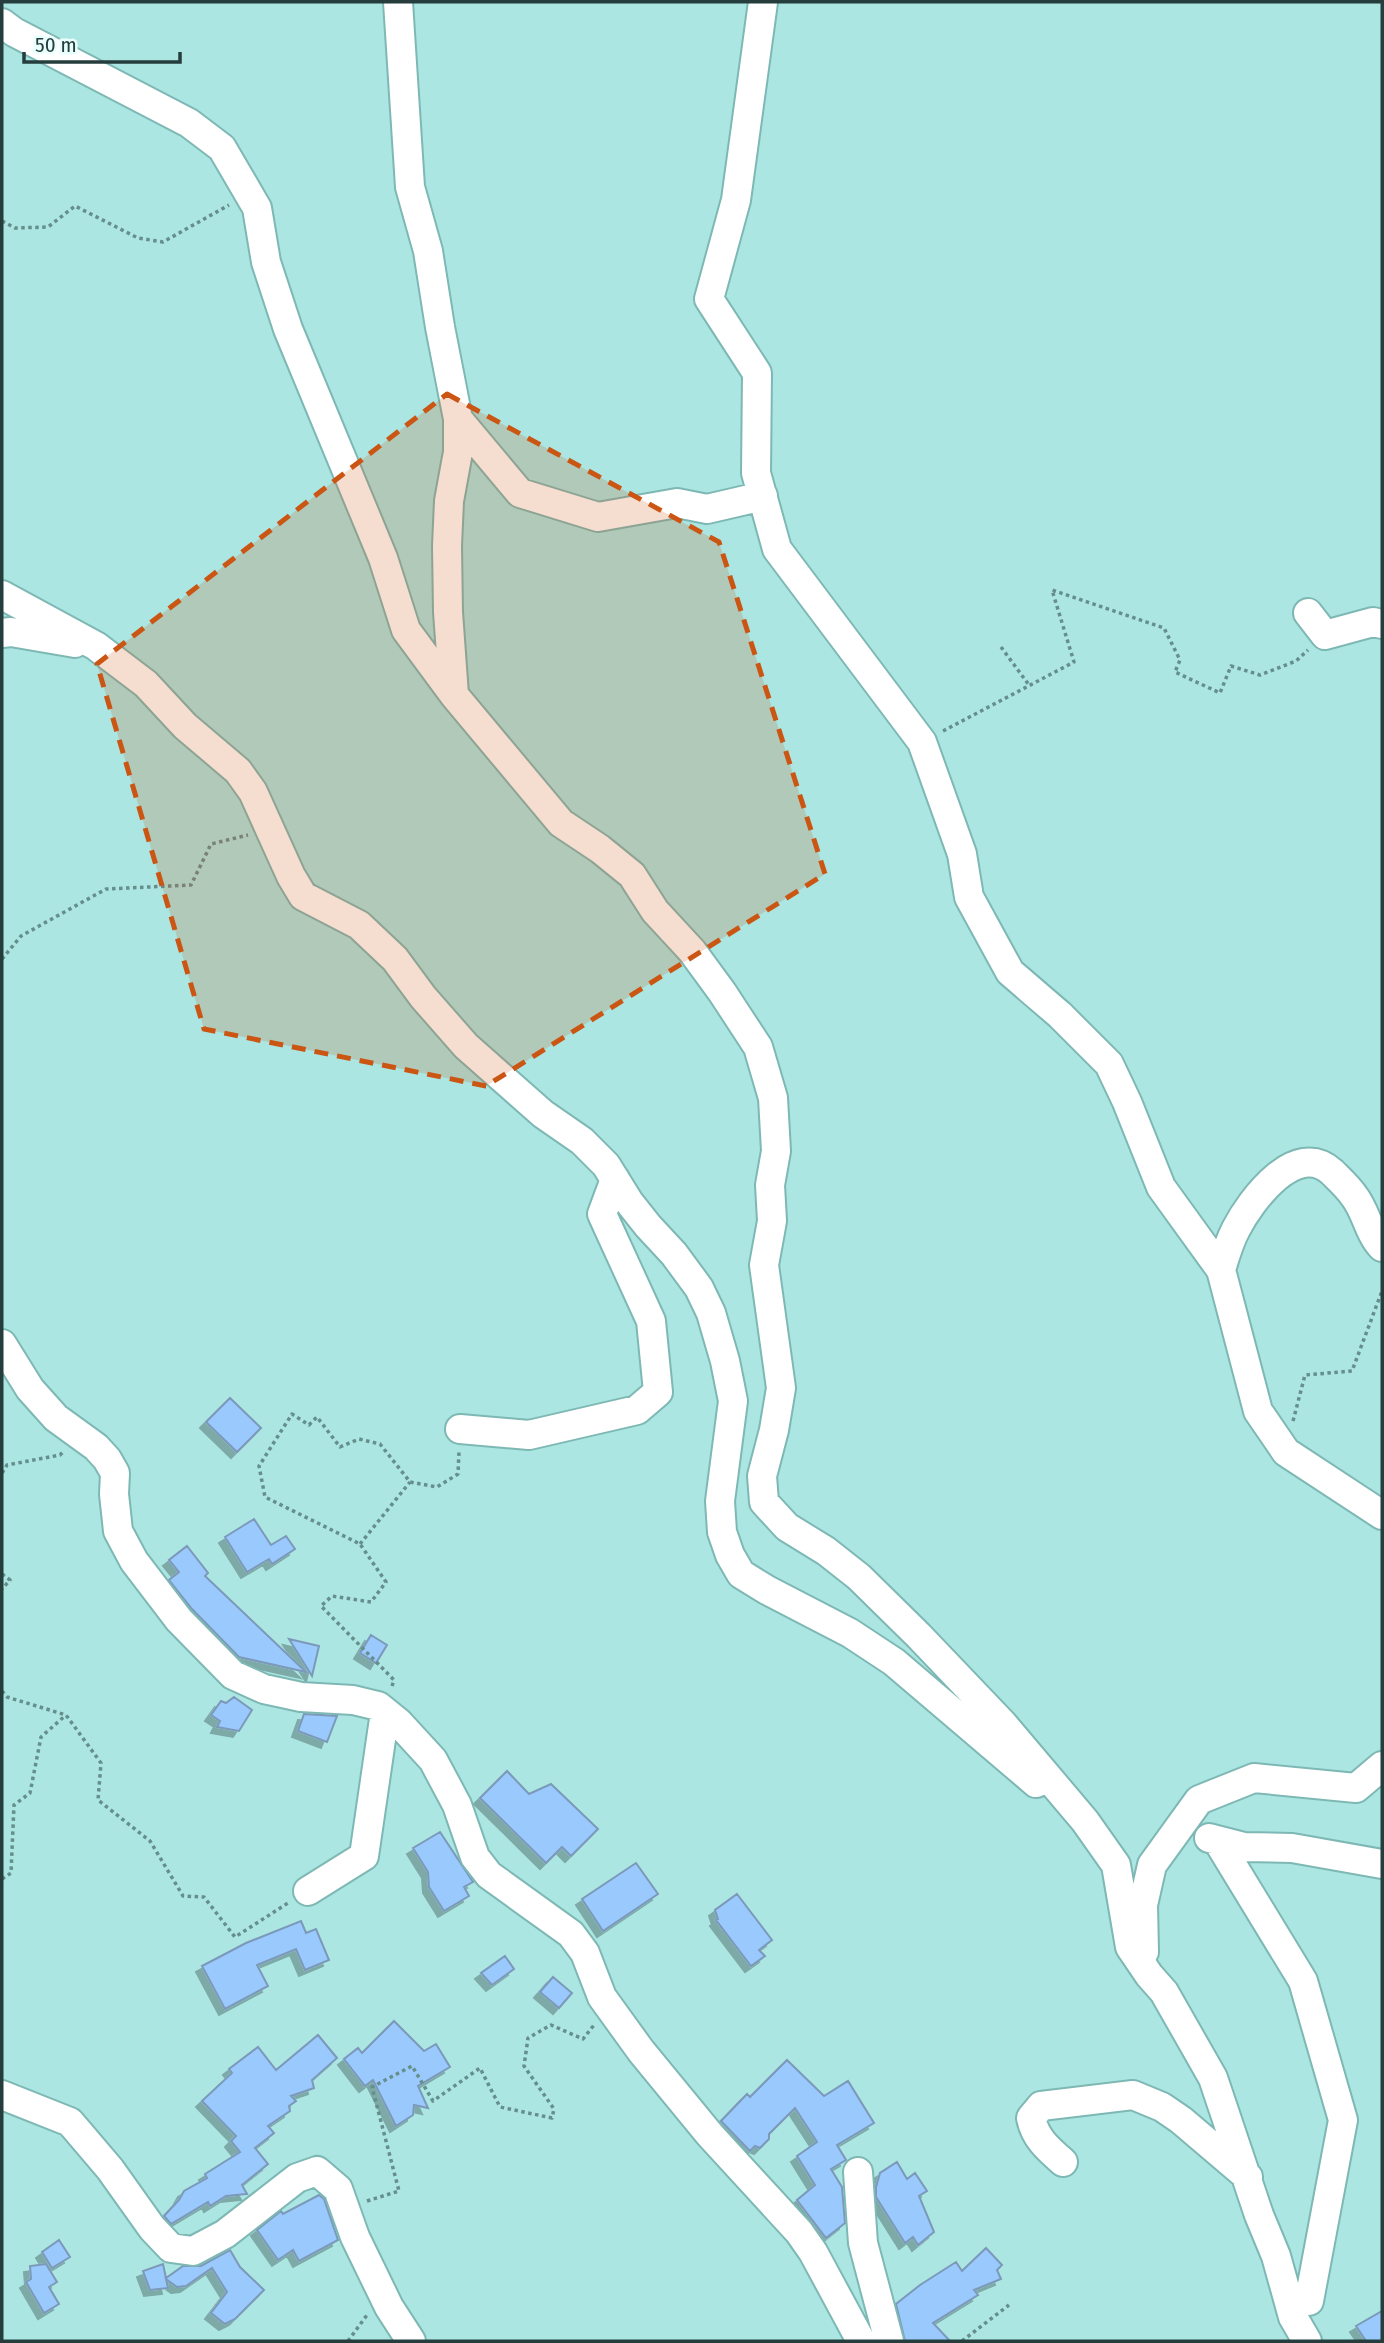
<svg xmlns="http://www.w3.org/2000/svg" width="1384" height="2343" viewBox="0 0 1384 2343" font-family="'Fira Sans Condensed',sans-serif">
	<defs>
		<filter id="shadow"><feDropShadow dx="-6" dy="6" stdDeviation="0" flood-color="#0004"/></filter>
	</defs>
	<rect width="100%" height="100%" fill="#abe6e2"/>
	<path fill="#99c9fd" stroke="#7b99ba" stroke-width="2" filter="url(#shadow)" d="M230,1398L261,1428L237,1452L206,1422Z
		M254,1519L271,1545L286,1536L295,1549L272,1564L269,1559L247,1572L225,1537Z
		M187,1546L208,1573L205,1576L306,1672L239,1657L192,1609L169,1580L179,1572L169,1560Z
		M371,1635L387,1645L376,1663L360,1653Z
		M289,1639L319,1646L312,1676Z
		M234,1697L252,1710L239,1731L217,1727L220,1721L211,1715L221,1701L226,1703Z
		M304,1714L337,1716L327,1742L298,1731Z
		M507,1771L529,1794L551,1784L598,1829L571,1856L562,1847L546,1863L480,1798Z
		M440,1832L473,1882L464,1887L469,1896L444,1911L429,1887L428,1872L413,1848Z
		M636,1863L658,1894L603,1931L582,1899Z
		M737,1894L772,1940L759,1950L765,1956L751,1966L716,1920L718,1919L715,1910Z
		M301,1921L306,1933L316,1929L329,1960L305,1970L296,1949L257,1965L268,1986L225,2009L202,1966L246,1943Z
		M505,1956L514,1969L492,1985L481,1973Z
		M553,1977L572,1993L559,2008L540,1992Z
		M394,2021L424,2051L436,2044L450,2067L418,2086L428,2108L414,2105L413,2115L396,2126L373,2080L365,2086L344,2059L358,2048L362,2053Z
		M318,2035L337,2058L312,2080L314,2088L291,2096L296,2101L289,2106L290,2111L268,2126L274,2133L255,2148L268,2164L242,2185L247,2194L226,2196L210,2206L208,2202L171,2224L164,2216L179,2200L184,2191L207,2178L205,2174L240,2152L231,2141L236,2136L202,2101L232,2073L229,2069L258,2047L276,2070Z
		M787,2060L824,2096L848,2081L874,2123L837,2145L846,2160L831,2169L842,2187L845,2223L826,2238L797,2200L815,2185L797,2156L817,2142L795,2108L769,2134V2139L760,2148L755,2146L750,2151L721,2121L747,2094L750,2097Z
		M897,2162L907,2179L915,2173L927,2191L919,2196L934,2232L918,2245L913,2237L905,2243L876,2197V2187L880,2173Z
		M319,2195L324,2199L338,2240L299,2261L293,2250L278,2260L257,2230L281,2211L283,2214Z
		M59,2240L70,2257L52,2268L42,2252Z
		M986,2248L1002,2265L997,2270L1001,2279L974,2290L978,2295L933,2323L950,2341H905L896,2304L920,2285L956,2262L962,2271Z
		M230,2250L240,2267L264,2290L235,2319L225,2324L211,2313L227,2292L212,2268L186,2286L177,2287L166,2279L168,2288L150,2290L143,2271L163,2264L166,2278L183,2266H201Z
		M46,2264L57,2282L49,2287L59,2304L44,2313L26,2282L31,2279L30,2266Z
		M1382,2311V2341H1366L1356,2326Z"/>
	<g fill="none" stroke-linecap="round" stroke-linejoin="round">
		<g stroke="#7eb8b4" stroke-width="32">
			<path id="minor" d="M398,2L410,187L428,251L440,327L458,419V452L449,501L447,546L448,612L454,695L561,823L600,849L632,875L655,911L692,951L722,992L758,1047L773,1098L776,1151L770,1185L772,1221L764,1265L781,1388L774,1430L762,1476L764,1502L787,1527L826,1551L859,1577L919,1636L1003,1724L1085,1821L1116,1865L1130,1947L1149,1975L1164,1992L1213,2078L1259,2215L1276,2256L1293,2317L1307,2341
				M763,2L736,200L709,299L757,373L756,473L777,549L922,742L962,854L969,897L1010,972L1060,1015L1109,1064L1127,1102L1161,1187L1221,1270L1258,1411L1286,1452L1382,1515
				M2,23L14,32L189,123L222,148L257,208L266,262L288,329L383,558L406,630L454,695
				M458,419L520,493L598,517L677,503L707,509L763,496
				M2,595L96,646L146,684L185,726L238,771L253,792L291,876L303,896L359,925L395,959L423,997L466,1046L543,1114L582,1141L606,1165L629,1202L648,1226L674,1254L699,1288L711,1313L725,1361L733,1401L720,1501L722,1532L730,1555L741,1574L767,1590L850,1633L894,1662L1036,1783
				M1308,613L1325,635L1373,622L1382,624
				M2,633L11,632L75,643
				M1221,1270C1225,1256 1229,1242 1236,1229C1251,1200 1296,1139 1332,1172C1339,1179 1348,1187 1354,1196C1366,1211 1369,1234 1382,1247
				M2,1344L30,1389L56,1418L96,1447L107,1459L115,1473L114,1494L118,1531L134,1561L179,1620L233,1675L264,1689L301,1697L353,1700L378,1706L399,1723L433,1760L457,1805L475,1857L489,1875L571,1934L585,1953L602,1997L641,2051L710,2135L799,2232L813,2252L861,2341
				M460,1429L529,1435L637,1410L658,1392L651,1321L602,1214L615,1179
				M1209,1838L1244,1847L1292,1848L1382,1864
				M1217,1840L1303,1981L1343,2120L1309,2301
				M308,1891L364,1856L385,1712
				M1144,1952L1143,1905L1152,1865L1199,1800L1254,1778L1356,1788L1382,1766
				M2,2095L70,2122L110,2169L152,2228L171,2248L193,2251L225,2234L297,2178L317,2171L338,2189L355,2237L389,2307L411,2341
				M1063,2162C1048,2149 1035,2138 1031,2118L1041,2106L1133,2095L1162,2107L1181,2120L1248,2177
				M858,2172L863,2243L889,2341"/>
		</g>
		<path stroke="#658e8c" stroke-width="3.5" stroke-dasharray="3.5 3.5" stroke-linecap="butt" d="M2,221L15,228L48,227L75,206L138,238L163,242L229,205
			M1001,647L1029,685
			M943,731L1074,662L1052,590L1164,628L1180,660L1175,672L1220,693L1231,666L1260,675L1296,661L1308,650
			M2,959L21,936L106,889L191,885L211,844L248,835
			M1293,1421L1305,1375L1352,1371L1382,1291
			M2,1473L7,1465L60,1455L63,1452
			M360,1544L410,1482
			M2,1574L10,1580L2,1589
			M392,1686L394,1680L321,1606L332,1596L371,1602L386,1582L360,1544L265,1497L259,1466L292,1414L309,1425L317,1417L340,1447L359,1439L380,1444L410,1482L437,1487L458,1474L459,1451
			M2,1691L7,1697L66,1715L101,1763L98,1800L150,1841L183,1896L204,1897L235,1937L288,1903
			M2,1879L11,1873L14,1805L30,1793L41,1737L66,1715
			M367,2201L399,2191L372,2087L412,2066L433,2101L480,2068L500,2107L552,2118L554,2109L524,2066L528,2038L551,2025L583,2039L594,2025
			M348,2341L367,2315
			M962,2341L1009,2305"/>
		<use href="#minor" stroke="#fff" stroke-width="28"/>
	</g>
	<path fill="#cb5513" fill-opacity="0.2" stroke="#cb5513" stroke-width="5" stroke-dasharray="14 9" stroke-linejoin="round" d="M447,394L719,542L825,874L486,1086L204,1029L97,664Z"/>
	<rect width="1384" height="2343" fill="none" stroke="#253d3c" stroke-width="7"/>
	<path d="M24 52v10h156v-10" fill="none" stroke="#253d3c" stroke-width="3.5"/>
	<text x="35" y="52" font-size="21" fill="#253d3c" stroke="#e8fffd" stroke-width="5" paint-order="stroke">50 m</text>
</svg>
